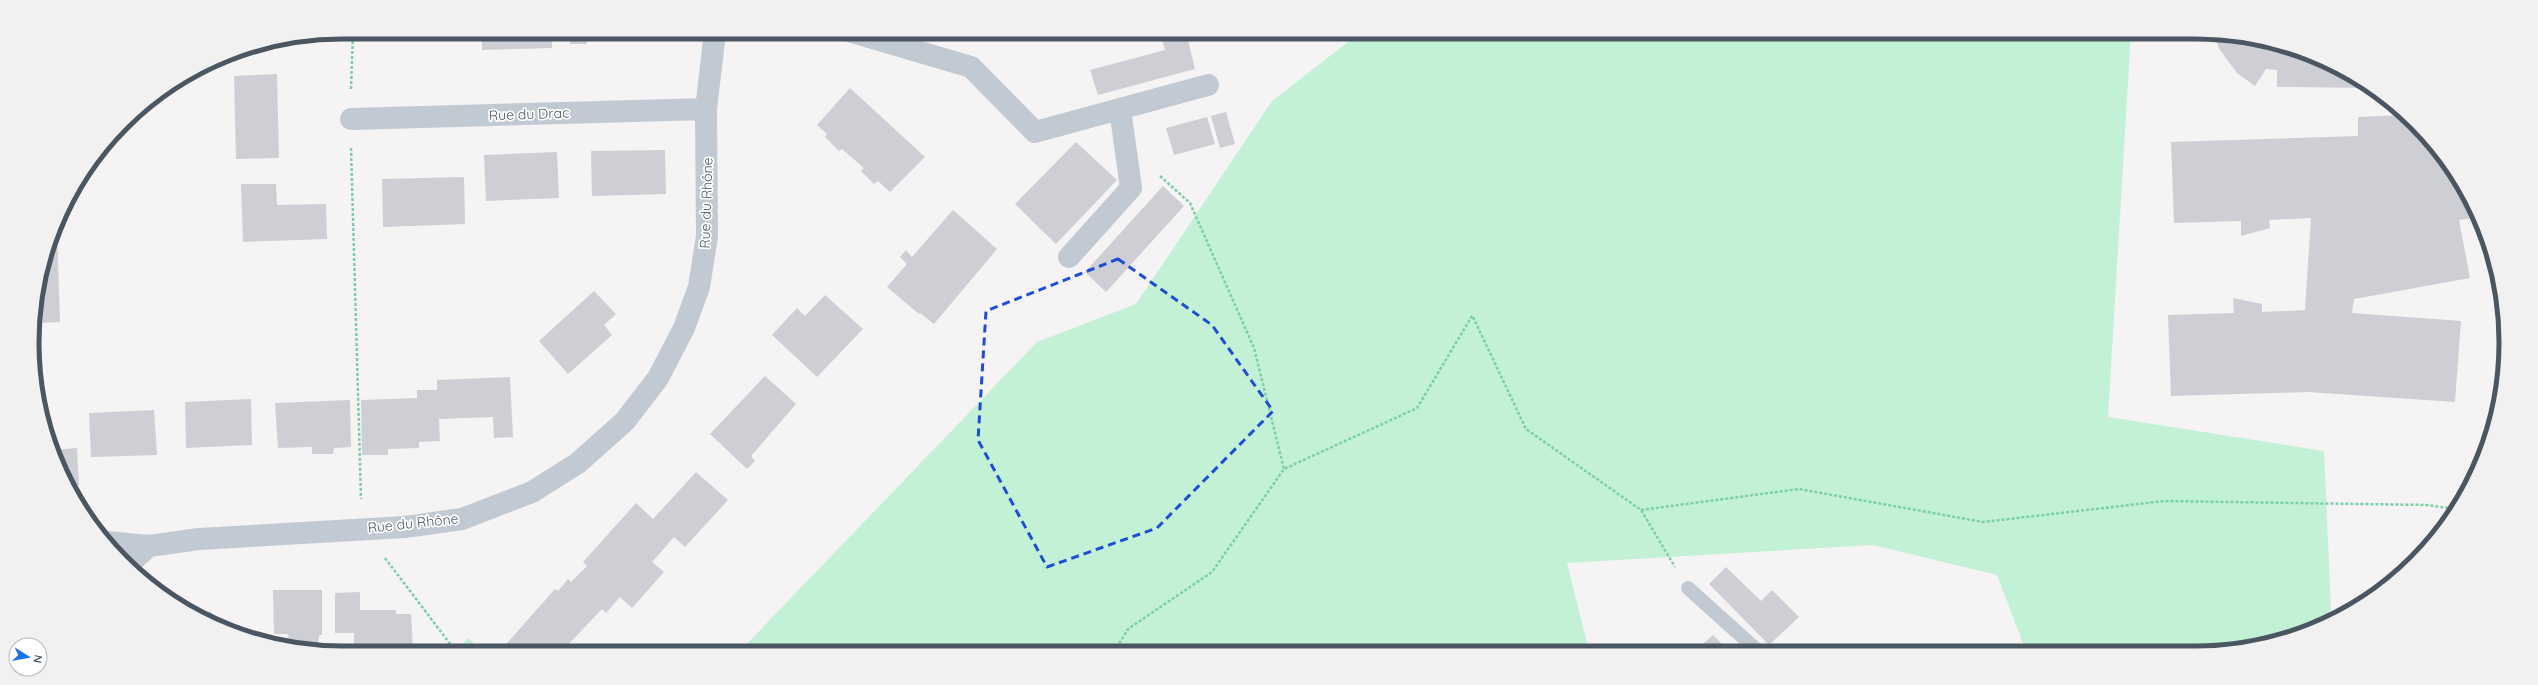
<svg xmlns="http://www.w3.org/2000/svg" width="2538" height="685" viewBox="0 0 2538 685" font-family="Quicksand,sans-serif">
	<rect width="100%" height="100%" fill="#f5f3f3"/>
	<path fill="#c3f1d5" d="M1361,32H2131L2108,417L2324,451L2331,609L2323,624L2315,629L2236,650L2026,651L1997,575L1873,545L1567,563L1589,651L739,652L1037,342L1136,304L1272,101Z
		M469,638L482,653H452Z"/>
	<path fill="#cdcfd5" d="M482,32H552V48L482,50Z
		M570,32H615V33L587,35V44H570Z
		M1160,32H1186L1195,69L1098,95L1090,70L1165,50Z
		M2213,34L2256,38L2314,56L2372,88L2277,87V70L2266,69L2255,86L2237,73L2220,50Z
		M277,74L279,158L236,159L234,76Z
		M850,88L925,157L890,192L878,181L874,184L861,171L864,168L842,149L839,151L825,137L827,134L817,125Z
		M1226,112L1235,144L1220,148L1211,116Z
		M2405,115L2415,123L2454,170L2469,198L2472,218L2459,220L2470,278L2354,299L2352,313L2461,321L2455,402L2308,392L2171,396L2168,315L2234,313L2233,298L2262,304V312L2305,310L2311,218L2269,220L2270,228L2241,236V221L2174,223L2171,142L2358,136V117Z
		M1207,117L1215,144L1174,155L1166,128Z
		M1076,142L1117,180L1056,244L1015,204Z
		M665,150L666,194L592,196L591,151Z
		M557,152L559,198L486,201L484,155Z
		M464,177L465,224L383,227L382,179Z
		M241,184H276L277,205L326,204L327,239L243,242Z
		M1163,186L1184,206L1106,292L1085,272Z
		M953,210L997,249L934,324L920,313L919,314L887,287L907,264L900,257L906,250L912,257Z
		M54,231H57L60,322L33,323L43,262Z
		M594,291L616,314L604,325L612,335L568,374L539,341Z
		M825,295L863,329L817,377L772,335L797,308L805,316Z
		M36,353H42L44,421H42Z
		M765,376L796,404L751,456L755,461L747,469L710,434Z
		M510,377L513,437L494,438L493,417L439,419L440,441L419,442V448L388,449V455H362L361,400L417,398V390H437V380Z
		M251,399L252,445L186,448L185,402Z
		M350,400L351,447L334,448L333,454H312V447L278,448L275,403Z
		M154,410L157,455L91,457L89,413Z
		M77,448L79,485L68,486L53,450Z
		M696,472L728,500L685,547L674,537L652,562L664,572L632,608L620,597L606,613L602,609L562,651L563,653H502L500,651L555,589L558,591L568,579L571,582L587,566L583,562L636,503L653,519Z
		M1726,567L1761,601L1772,590L1799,617L1769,645L1709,584Z
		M273,590H322V635H319L318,647L315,650L290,648L288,634H274Z
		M360,592V610H396V614H411L413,649L396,648V653H354V633H335V593Z
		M210,611L227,631L202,618Z
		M1713,635L1729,651H1695Z
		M1863,643L1870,651H1852Z"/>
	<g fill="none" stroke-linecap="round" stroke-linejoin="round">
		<path stroke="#7ad0a6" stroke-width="2.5" stroke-dasharray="3 2" stroke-linecap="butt" d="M351,89L353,32
			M351,148L361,499
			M1160,176L1190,203L1254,348L1284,469
			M1473,317L1526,429L1641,510L1675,567
			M1641,510L1799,489L1983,522L2164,501L2427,505L2455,509
			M385,558L457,653
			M1114,652L1128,629L1212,572L1284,469L1417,408L1472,316"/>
		<path stroke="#c1cad2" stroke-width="14" d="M1688,588L1758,651"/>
		<path stroke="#c1cad2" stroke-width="22" d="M852,32L971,67L1035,132L1208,85
			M351,119L706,109
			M1069,257L1131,188L1120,109
			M107,542L149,546
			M130,563L149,546L199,539L405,527L462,519L532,492L578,463L625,421L658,378L684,328L699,287L707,236L706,109L715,32"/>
	</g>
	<path fill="none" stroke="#1d4ed8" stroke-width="3" stroke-dasharray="8 5" stroke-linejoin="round" d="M1118,259L1212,325L1273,411L1157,528L1047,567L978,440L986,311Z"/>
	<g text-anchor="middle" stroke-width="3.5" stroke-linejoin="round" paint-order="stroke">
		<g font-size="14" fill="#4a5661" stroke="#fff">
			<text transform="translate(529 114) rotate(-2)" y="5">Rue du Drac</text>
			<text transform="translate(706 203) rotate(-88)" y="5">Rue du Rhône</text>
			<text transform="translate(413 523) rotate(-6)" y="5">Rue du Rhône</text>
		</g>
	</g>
	<path d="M0 0H2538V685H0ZM342 39H2196A303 303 0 0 1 2499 342V343A303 303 0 0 1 2196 646H342A303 303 0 0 1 39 343V342A303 303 0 0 1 342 39Z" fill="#f1f1f2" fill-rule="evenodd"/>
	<path fill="none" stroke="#4a5661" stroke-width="5" d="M342 39H2196A303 303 0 0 1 2499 342V343A303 303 0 0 1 2196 646H342A303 303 0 0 1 39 343V342A303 303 0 0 1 342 39Z"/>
	<g transform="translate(28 657) rotate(101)"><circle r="19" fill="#ffffff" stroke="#b7bbc0"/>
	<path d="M0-3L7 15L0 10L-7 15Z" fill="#1a73e8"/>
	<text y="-6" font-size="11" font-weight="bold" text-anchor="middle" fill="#4a5661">N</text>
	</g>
</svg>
